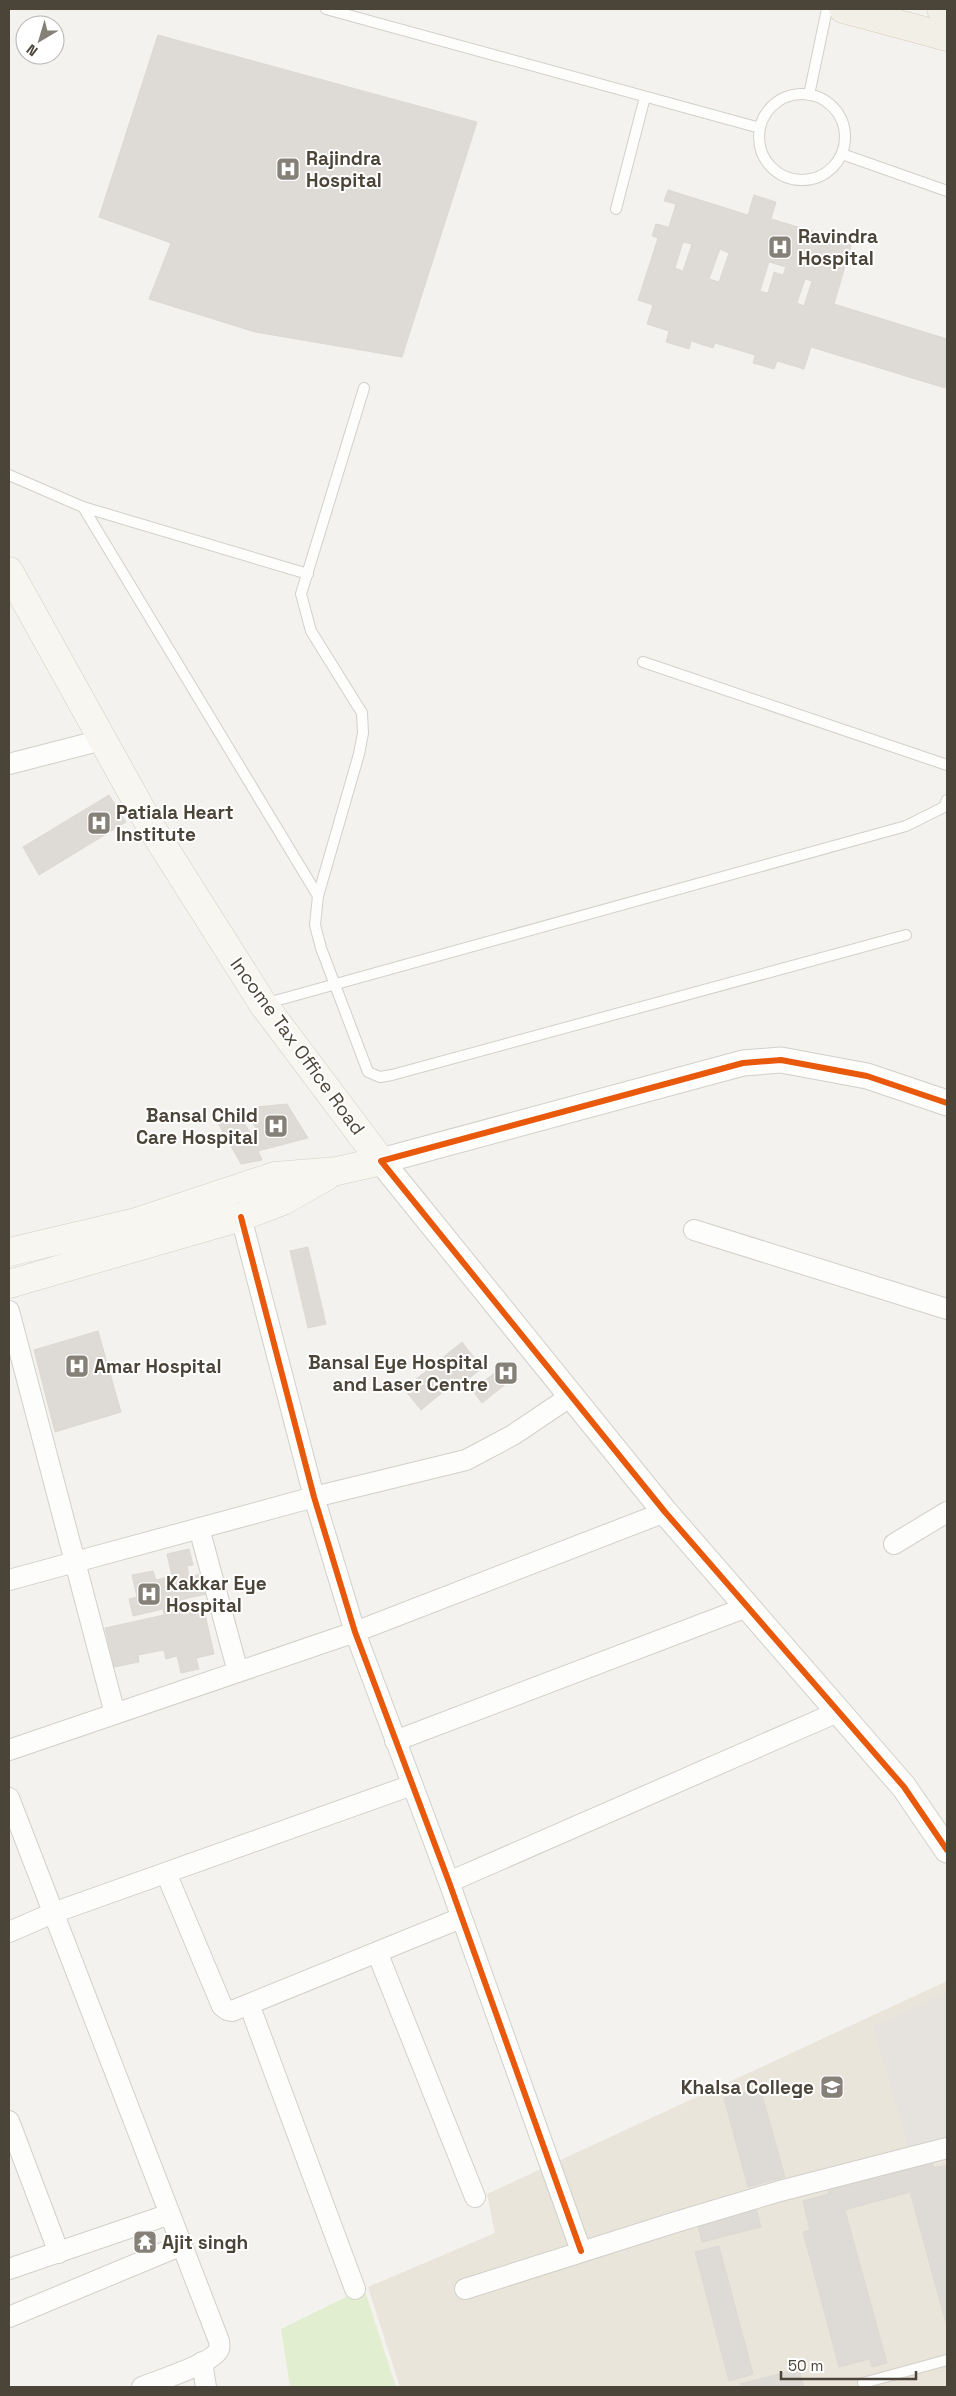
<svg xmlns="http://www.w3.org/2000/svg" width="956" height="2396" viewBox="0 0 956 2396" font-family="'Space Grotesk',sans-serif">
	<rect width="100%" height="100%" fill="#f4f2ee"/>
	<path fill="#eae5da" d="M947,1981V2387H400L368,2287L495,2233L487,2194Z"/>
	<path fill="#e1eecf" d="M364,2288L396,2387H290L281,2329Z"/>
	<path fill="#e6e3df" d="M947,1992V2116L945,2117L947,2147L911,2156L873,2026Z"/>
	<path fill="#dedbd6" stroke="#dcd9d4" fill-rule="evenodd" d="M158,35L477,122L402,357L255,332L149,299L171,243L99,217Z
		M668,190L748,215L754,195L776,202L771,219L852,243L834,304L947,339V382L945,388L811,347L804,369L777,361L774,369L753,363L755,355L715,343L713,348L691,341L689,349L666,342L669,331L647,324L653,305L638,300L658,238L652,236L656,224L669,227L676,204L664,201ZM683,242L692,244L683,271L675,268ZM720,249L729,253L719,282L709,279ZM769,262L786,267L783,275L774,272L768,293L760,291ZM805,279L812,281L804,306L797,303Z
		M109,795L126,822L39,875L23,847Z
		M287,1104L308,1138L258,1151L262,1160L241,1164L218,1123L240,1116L251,1134L257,1130L251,1120L259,1117L256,1107Z
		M308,1247L326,1324L308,1328L290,1251Z
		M98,1331L121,1412L55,1432L34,1350Z
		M462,1342L482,1368L453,1391L449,1387L421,1410L404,1389Z
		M508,1363L517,1375L482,1403L472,1390Z
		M189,1549L193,1565L187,1566L189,1577L201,1574L206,1594L184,1599L186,1608L203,1605L214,1654L196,1658L199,1669L181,1673L177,1656L166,1659L164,1650L138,1655L139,1662L114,1667L105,1628L164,1615L163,1609L133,1616L129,1599L137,1597L132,1575L153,1571L156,1580L172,1576L167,1554Z
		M760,2088L785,2177L748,2187L724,2098Z
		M930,2155L934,2168L947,2165V2327L910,2192L845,2210L887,2363L872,2367L870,2359L839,2367L803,2232L810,2230L803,2201L829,2194L826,2182Z
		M754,2202L761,2227L702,2242L696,2217Z
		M719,2246L753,2374L729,2381L695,2252Z
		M799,2369L804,2387H741L740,2384Z"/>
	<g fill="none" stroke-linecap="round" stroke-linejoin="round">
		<g stroke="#d2d0cb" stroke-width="12">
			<path id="service" d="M326,9L760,128
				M759 137a43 43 0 1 1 86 0a43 43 0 1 1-86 0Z
				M809,95L827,9
				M842,154L947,191
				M616,209L645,97
				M364,388L301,594L311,631L362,713L363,733L359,754L318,896L315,925L321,948L368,1072L380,1077L392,1075L906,935
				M9,475L83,507L308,574
				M83,507L318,896
				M643,662L947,765
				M264,1004L906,826L944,807L947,800
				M863,2383L947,2360"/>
		</g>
		<g stroke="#d2d0cb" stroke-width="22">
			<path id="minor" d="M9,764L102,740
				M241,1217L314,1497L355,1632L449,1882L581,2251
				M694,1230L947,1309
				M9,1311L115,1714
				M199,1528L238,1672
				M894,1544L947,1512
				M9,1580L314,1497L466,1460L513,1435L571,1396
				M395,1741L747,1607
				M9,1750L355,1632L665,1512
				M9,1798L219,2341C219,2343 220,2346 219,2349C214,2363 157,2381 142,2387
				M166,1873L222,2006L227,2010L232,2011L461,1918
				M449,1882L840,1711
				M9,1932L53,1913L412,1785
				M377,1952L475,2197
				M249,2004L355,2289
				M9,2121L59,2253
				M9,2269L170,2214
				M465,2289L676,2222L780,2191L947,2148
				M9,2317L182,2245
				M202,2362L206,2387"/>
		</g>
		<g stroke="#d2d0cb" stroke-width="27">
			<path id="tertiary" d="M947,1103L867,1076L781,1060L743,1063L381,1161L665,1512L904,1787L947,1850"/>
		</g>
		<g stroke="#d3cfc5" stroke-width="29">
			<path id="secondary" d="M9,571L151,827L263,1004L381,1161L337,1171L275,1176L136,1222L9,1252
				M9,1284L241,1217L283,1201L327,1176"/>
		</g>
		<g stroke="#d6cebb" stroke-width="29">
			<path id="primary" d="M843,9L947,37
				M941,9L947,11"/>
		</g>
		<use href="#service" stroke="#fdfdfc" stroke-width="10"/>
		<use href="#minor" stroke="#fdfdfc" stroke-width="20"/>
		<use href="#tertiary" stroke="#fdfdfc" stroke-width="25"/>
		<use href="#secondary" stroke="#f7f6f1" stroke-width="28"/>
		<use href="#primary" stroke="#f2efe6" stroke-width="28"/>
		<g stroke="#fff" stroke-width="9">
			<path id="cycleway" d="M947,1103L867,1076L781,1060L743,1063L381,1161L665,1512L904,1787L947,1850
				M241,1217L314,1497L355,1632L449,1882L581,2251"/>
		</g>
		<use href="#cycleway" stroke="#e8590c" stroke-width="6"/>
	</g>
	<defs>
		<g id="hospital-square" transform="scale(1.25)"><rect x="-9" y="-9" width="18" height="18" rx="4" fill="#868178" stroke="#fff"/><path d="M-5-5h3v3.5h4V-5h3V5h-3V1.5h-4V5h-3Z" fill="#fff"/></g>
		<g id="university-square" transform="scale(1.25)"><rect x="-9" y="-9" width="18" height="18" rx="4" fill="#868178" stroke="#fff"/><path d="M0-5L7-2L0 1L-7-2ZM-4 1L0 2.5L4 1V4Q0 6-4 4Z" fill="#fff"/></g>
		<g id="temple-square" transform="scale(1.25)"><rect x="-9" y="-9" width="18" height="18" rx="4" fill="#868178" stroke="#fff"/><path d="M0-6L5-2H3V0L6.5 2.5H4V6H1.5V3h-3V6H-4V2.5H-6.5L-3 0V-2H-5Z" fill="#fff"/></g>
	</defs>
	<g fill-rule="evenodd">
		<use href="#hospital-square" x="288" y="169"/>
		<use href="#hospital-square" x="780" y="247"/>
		<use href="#hospital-square" x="99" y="823"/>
		<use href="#hospital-square" x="276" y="1126"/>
		<use href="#hospital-square" x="77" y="1366"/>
		<use href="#hospital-square" x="506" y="1373"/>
		<use href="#hospital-square" x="149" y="1594"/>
		<use href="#university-square" x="832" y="2087"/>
		<use href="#temple-square" x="145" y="2242"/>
	</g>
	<g text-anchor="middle" stroke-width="4" stroke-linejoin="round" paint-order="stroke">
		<g font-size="19" font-weight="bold" fill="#4b4439" stroke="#fff" text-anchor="start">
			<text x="306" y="165">Rajindra<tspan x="306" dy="22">Hospital</tspan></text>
			<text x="798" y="243">Ravindra<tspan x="798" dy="22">Hospital</tspan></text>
			<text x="116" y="819">Patiala Heart<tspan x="116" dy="22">Institute</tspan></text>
			<text x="258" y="1122" text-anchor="end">Bansal Child<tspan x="258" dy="22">Care Hospital</tspan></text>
			<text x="488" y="1369" text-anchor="end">Bansal Eye Hospital<tspan x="488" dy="22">and Laser Centre</tspan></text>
			<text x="94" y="1373">Amar Hospital</text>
			<text x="166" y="1590">Kakkar Eye<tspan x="166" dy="22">Hospital</tspan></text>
			<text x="814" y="2094" text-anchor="end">Khalsa College</text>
			<text x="162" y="2249">Ajit singh</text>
		</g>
		<g font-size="19" fill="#4b4439" stroke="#fff">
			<text transform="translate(298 1046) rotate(54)" y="7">Income Tax Office Road</text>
		</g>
	</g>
	<rect width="956" height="2396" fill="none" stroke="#4b4439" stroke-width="20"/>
	<g transform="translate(40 40) rotate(218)"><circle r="24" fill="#ffffff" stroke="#b7b4b0"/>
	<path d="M0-4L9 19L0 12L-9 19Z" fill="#868178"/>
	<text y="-8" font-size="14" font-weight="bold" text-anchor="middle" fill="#4b4439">N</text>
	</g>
	<path d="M781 2371v8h135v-8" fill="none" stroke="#4b4439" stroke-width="2.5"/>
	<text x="788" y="2371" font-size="15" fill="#4b4439" stroke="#ffffff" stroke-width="4" paint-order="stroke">50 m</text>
</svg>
